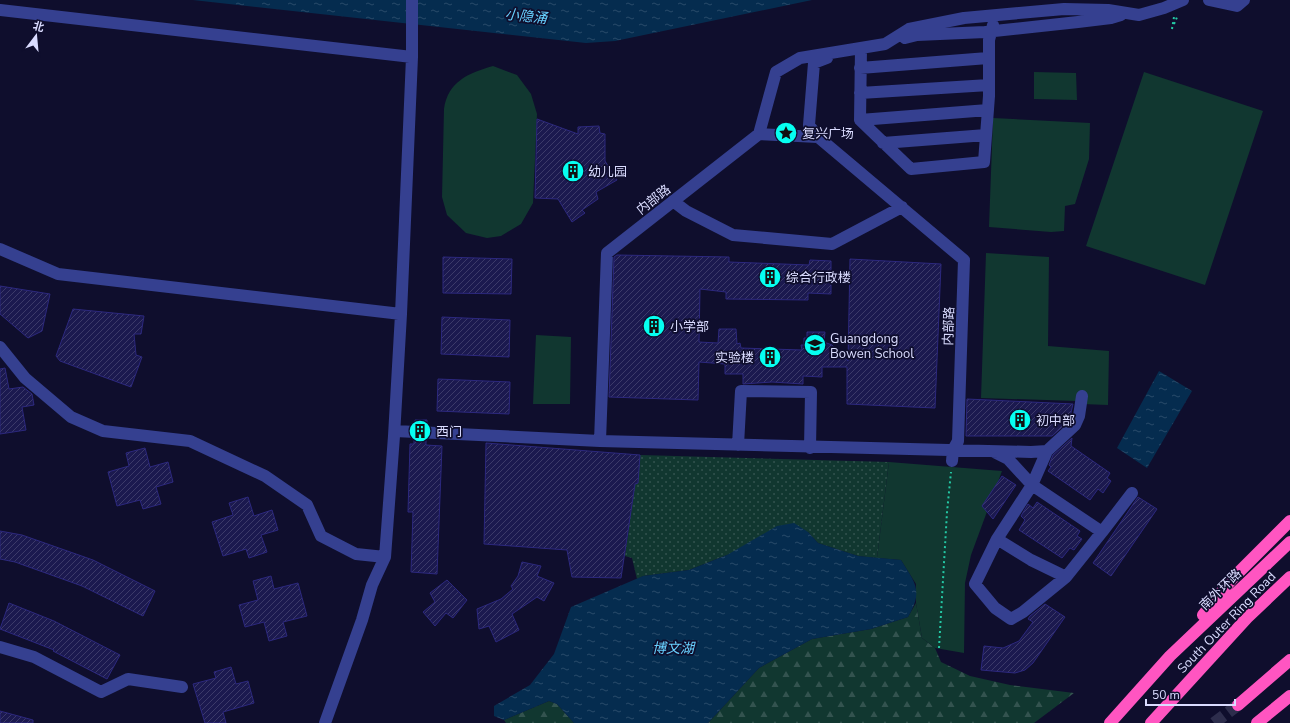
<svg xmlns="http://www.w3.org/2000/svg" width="1290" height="723" viewBox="0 0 1290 723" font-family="'Nunito Sans','Noto Sans SC',sans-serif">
	<defs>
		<pattern id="grass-dots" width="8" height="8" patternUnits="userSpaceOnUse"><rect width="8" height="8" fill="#113730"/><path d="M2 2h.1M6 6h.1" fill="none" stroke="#33534f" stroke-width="1.8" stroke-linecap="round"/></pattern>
		<pattern id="forest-firs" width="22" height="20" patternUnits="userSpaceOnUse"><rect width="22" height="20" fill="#113730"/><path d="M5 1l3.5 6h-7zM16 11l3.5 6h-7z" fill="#33534f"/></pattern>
		<pattern id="water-ripples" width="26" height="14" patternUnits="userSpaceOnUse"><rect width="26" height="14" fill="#052c4f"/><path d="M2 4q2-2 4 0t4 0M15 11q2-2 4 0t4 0" fill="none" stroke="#294a69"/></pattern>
		<pattern id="building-hatch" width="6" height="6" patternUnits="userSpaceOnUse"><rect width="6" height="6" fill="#1b194f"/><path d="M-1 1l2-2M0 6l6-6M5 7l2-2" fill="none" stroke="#3c3a69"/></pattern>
	</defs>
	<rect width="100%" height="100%" fill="#0f0e2d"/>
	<path fill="url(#grass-dots)" d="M640,455L889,462L877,558L858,556L818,543L808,532L727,555L689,570L643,576L637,579L632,558L625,556L635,484L638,483Z"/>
	<path fill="url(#forest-firs)" d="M916,603L922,638L935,648L941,662L970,676L1010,685L1074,693L1034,723H708L759,668L812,639L871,629L908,617Z
		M549,701L557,704L574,723H506L504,720Z"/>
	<path fill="#113730" d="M493,66L517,75L531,94L537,114L533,203L521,224L501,236L487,238L466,233L447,215L442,197L444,109C448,81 469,73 493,66Z
		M1034,72L1076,73L1077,100L1034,99Z
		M1144,72L1263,111L1205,285L1086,246Z
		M993,118L1090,123L1089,159L1075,204L1065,206L1064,231L1051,232L989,227Z
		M986,253L1049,257L1048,346L1109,351L1108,405L1082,404L1076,401L981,398Z
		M536,335L571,337L570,404H533Z
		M889,462L1002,471L971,555L965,583L964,653L935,648L922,638L916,603V584L901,560L877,558Z"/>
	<path fill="url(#water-ripples)" d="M193,0H812L615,41L586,43Z
		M1159,371L1192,391L1147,468L1117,448Z
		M794,523L808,532L818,543L858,556L901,560C916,584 923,591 908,617L871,629L812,639L759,668L708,723H574L557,704L549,701L504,720L494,716V706L530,685L554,654L571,607L643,576L689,570L727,555L777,526Z"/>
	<path fill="url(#building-hatch)" stroke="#2c287e" d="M537,119L578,134V127L599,126L600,133L605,134V161L617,180L596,192L598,199L582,210L585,213L572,222L558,199L535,198Z
		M617,255L729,257V262L809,265L810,260L831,261V294L808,293V300L726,299V292L700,289L699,342L718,343L719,329H736L737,344L740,343L741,348L802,350L801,345H804V338H807V332H825L824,342L832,345L848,361L850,259L941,264L935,408L847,404V367H822V377L803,376V384L772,382L743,384V374H725V364L699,362L698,400L609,397L614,257Z
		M443,257L512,259L511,294L443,293Z
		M0,286L50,294L42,331L28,338L0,314Z
		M73,309L144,316L141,334H134L136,355L142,357L131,387L60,361L56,356Z
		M442,317L510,320L509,357L441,354Z
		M5,368L9,389L23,387L32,394L34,405L22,407L26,430L0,434V369Z
		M438,379L510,382L509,414L437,411Z
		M967,399L1073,404L1069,421L1052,436H966Z
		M415,420H427V425L415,424Z
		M1072,438L1071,446L1110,473L1107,478L1111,481L1103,493L1098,489L1090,500L1048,471L1051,467L1049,465L1053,455Z
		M414,439L426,440V445L442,446L437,574L411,572L413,512H408L410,444H414Z
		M486,443L640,455L638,483L635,484L621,578L572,577L567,550L484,544Z
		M145,448L150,467L168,462L173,482L156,487L161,504L143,509L140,500L117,506L108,472L129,466L126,453Z
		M1002,476L1016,485L993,519L982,506Z
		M248,497L254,516L272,510L278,530L261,535L267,552L249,558L246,549L223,556L212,522L233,515L229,503Z
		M1138,497L1157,509L1111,576L1093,563Z
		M1037,502L1080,531L1077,536L1082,539L1074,550L1070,548L1062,558L1019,530L1025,520L1021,516L1028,504L1033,508Z
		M0,531L22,535L93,560L155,591L143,616L82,586L15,562L0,559Z
		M522,562L541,566L537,576L554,583L544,601L537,597L512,614L519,630L496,642L489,626L479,629L477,609L501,599L513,589L511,586L518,576Z
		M271,576L274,589L298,583L307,616L283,622L287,636L269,641L264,622L245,627L239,605L258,600L253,581Z
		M447,580L467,600L453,618L446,613L435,626L423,612L435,602L430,593Z
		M9,603L54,621L120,655L107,679L53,651L54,650L0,629Z
		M1045,604L1065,617L1033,663L1025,670L1015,673L981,670L984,646L1003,648L1019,641L1033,622L1028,619L1030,616Z
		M231,667L236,684L248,681L254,703L223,712L226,723H205L193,684L216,678L214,672Z
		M0,711L33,720V723H0Z"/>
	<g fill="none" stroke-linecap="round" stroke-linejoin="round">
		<path stroke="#2d2d4c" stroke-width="12" stroke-dasharray="12 6" stroke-linecap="butt" d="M1214,723L1238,705"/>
		<path stroke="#24c9a5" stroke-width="2" stroke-dasharray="2 3" stroke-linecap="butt" d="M1174,24L1178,15
			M1172,29L1174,17
			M939,648L947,512L951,472"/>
		<path stroke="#354090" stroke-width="12" d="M1209,0L1237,6L1244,0
			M0,10L412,57
			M905,38L917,35L985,32L1078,22L1111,18L1121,15
			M861,49L860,120L911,169L984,162L989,96V40L993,25
			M827,58L814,63L809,125L818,137L964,260L958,441L953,450L952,461
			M860,68L988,58
			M860,93L989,85
			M860,120L988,110
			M759,134L818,137
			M883,143L986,135
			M673,201L686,211L733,235L832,244L902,207
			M0,249L58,274L401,314
			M0,347L25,378L71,417L103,431L190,441L265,476L307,505L321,536L356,554L385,557
			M395,431L600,441
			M738,445L741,391L811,392L810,448
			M1047,451L1075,425L1079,416L1082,396
			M994,452L1008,459L1032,485L997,539L975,584L995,608L1011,619L1023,612L1066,577
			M1102,532L1132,493
			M997,539L1031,560L1066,577L1102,532L1032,485L1047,451L1031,452L600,441L607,253L759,134L776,72L800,58L885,44L909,29L964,18L1064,9L1108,10L1139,15L1164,8L1183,0
			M0,647L34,657L101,692L128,679L182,687
			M325,723L362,620L372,585L385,557L394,436L401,314L412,57V0"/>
		<path stroke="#ff55c1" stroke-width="12" d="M1203,615L1232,579L1290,521
			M1238,705L1290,660
			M1110,723L1170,656L1290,542
			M1151,723L1247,618L1290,577
			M1257,723L1290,696"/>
	</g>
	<defs>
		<g id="sight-disc" transform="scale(1.15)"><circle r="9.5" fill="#06fff1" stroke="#0f0e2d"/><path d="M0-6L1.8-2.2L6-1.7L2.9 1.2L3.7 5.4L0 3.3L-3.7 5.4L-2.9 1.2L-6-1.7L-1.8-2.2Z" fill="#111"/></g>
		<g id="building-disc" transform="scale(1.15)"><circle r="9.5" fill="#06fff1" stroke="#0f0e2d"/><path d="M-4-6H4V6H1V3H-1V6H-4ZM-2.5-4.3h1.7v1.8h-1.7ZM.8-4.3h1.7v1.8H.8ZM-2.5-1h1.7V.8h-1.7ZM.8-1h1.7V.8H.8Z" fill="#111"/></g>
		<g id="school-disc" transform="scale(1.15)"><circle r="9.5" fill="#06fff1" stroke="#0f0e2d"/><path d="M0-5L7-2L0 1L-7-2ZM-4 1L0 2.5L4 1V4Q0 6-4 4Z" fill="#111"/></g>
	</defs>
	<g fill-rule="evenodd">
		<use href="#sight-disc" x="786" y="133"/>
		<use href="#building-disc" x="573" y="171"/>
		<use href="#building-disc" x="770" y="277"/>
		<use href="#building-disc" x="654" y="326"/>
		<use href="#school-disc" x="815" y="345"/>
		<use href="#building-disc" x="770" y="357"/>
		<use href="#building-disc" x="1020" y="420"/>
		<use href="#building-disc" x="420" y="431"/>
	</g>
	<g text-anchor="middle" stroke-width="3.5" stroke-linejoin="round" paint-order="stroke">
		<g font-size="13" fill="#dadcff" stroke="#0f0e2d" text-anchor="start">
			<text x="802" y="138">复兴广场</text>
			<text x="588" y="176">幼儿园</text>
			<text x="786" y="282">综合行政楼</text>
			<text x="670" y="331">小学部</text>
			<text x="830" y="343">Guangdong<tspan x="830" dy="15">Bowen School</tspan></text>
			<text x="754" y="362" text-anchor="end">实验楼</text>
			<text x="1036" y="425">初中部</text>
			<text x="436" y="436">西门</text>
		</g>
		<g font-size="13" fill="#dadcff" stroke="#0f0e2d">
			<text transform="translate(653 199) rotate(-38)" y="5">内部路</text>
			<text transform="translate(948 326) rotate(-88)" y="5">内部路</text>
			<text transform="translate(1220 589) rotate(-44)" y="5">南外环路</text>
			<text transform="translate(1226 622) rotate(-46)" y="5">South Outer Ring Road</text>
		</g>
		<g font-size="14" font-style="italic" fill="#68d1ff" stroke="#0f0e2d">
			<text transform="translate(526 16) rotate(6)" y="5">小隐涌</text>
			<text x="673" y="653">博文湖</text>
		</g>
	</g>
	<g transform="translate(36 36) rotate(16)" stroke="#0f0e2d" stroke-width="3" paint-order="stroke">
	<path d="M0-3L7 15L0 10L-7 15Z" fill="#dadcff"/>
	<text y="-6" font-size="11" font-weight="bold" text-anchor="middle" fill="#dadcff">北</text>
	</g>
	<path d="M1146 699v6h89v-6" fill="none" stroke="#dadcff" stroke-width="2"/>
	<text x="1152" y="699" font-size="12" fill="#dadcff" stroke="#0f0e2d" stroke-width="3" paint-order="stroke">50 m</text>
</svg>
